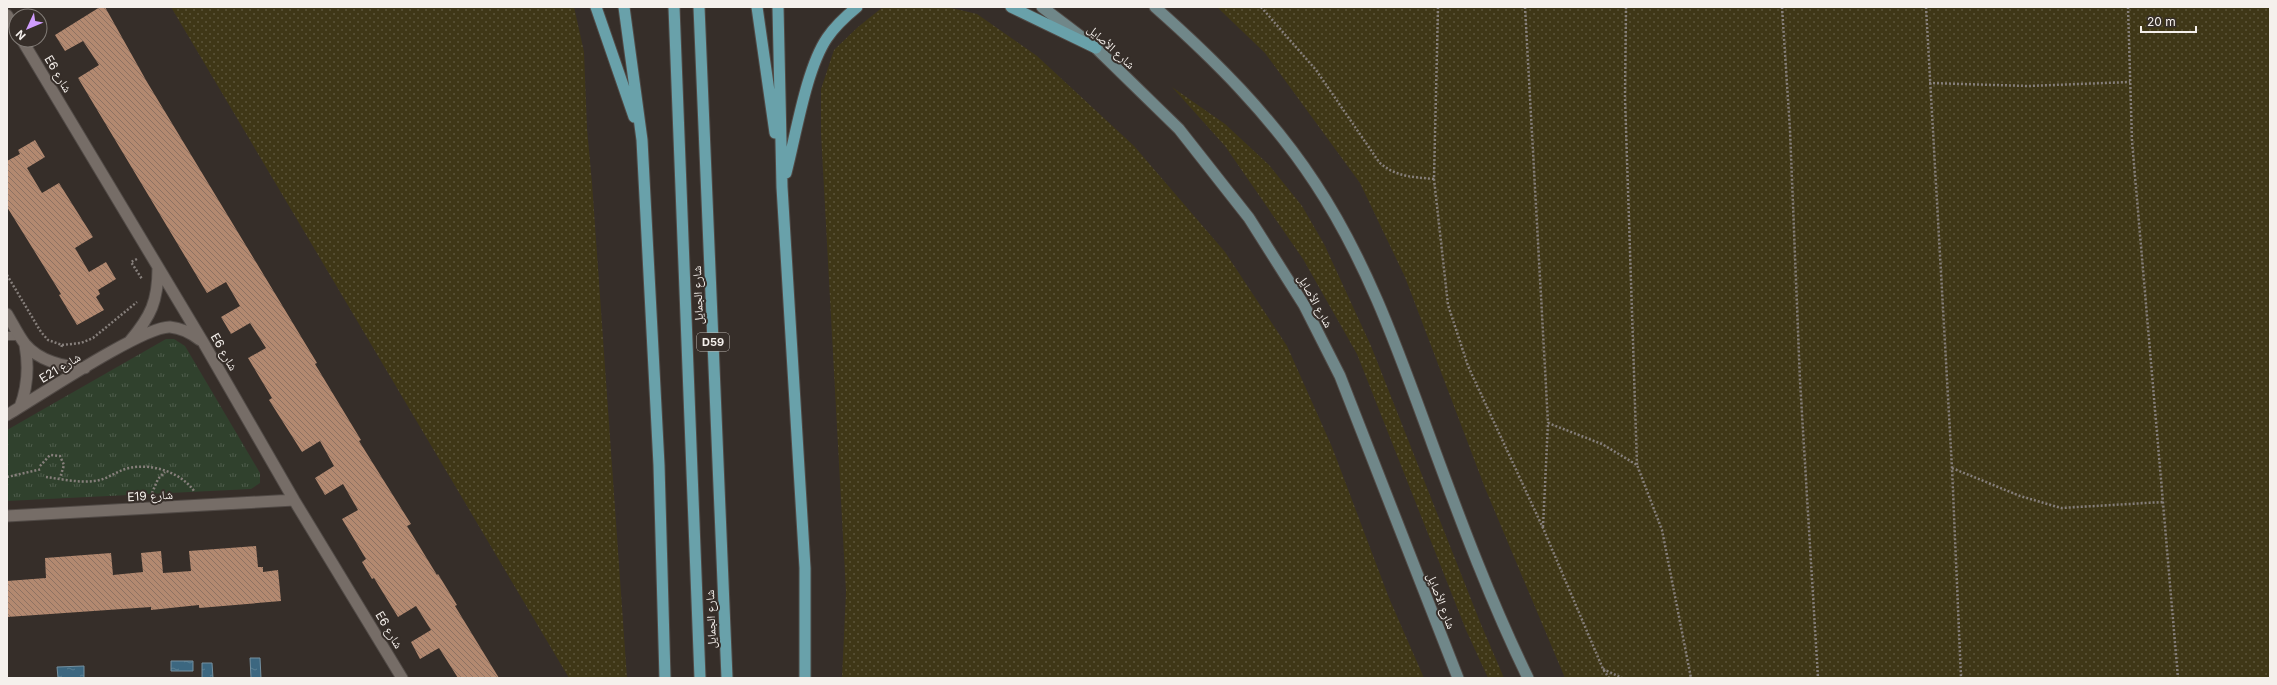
<svg xmlns="http://www.w3.org/2000/svg" width="2277" height="685" viewBox="0 0 2277 685" font-family="Inter,'Noto Naskh Arabic',sans-serif">
	<defs>
		<pattern id="sand-dots" width="8" height="8" patternUnits="userSpaceOnUse"><rect width="8" height="8" fill="#3f3717"/><path d="M2 2h.1M6 6h.1" fill="none" stroke="#5b5439" stroke-width="1.8" stroke-linecap="round"/></pattern>
		<pattern id="park-tufts" width="24" height="20" patternUnits="userSpaceOnUse"><rect width="24" height="20" fill="#30412d"/><path d="M3 7l-1-3M5 7V3M7 7l1-3M15 17l-1-3M17 17v-4M19 17l1-3" fill="none" stroke="#4f5d4c"/></pattern>
		<pattern id="water-ripples" width="26" height="14" patternUnits="userSpaceOnUse"><rect width="26" height="14" fill="#3c6780"/><path d="M2 4q2-2 4 0t4 0M15 11q2-2 4 0t4 0" fill="none" stroke="#597d92"/></pattern>
		<pattern id="building-back-hatch" width="6" height="6" patternUnits="userSpaceOnUse"><rect width="6" height="6" fill="#b38970"/><path d="M-1 5l2 2M0 0l6 6M5-1l2 2" fill="none" stroke="#8e7262"/></pattern>
	</defs>
	<rect width="100%" height="100%" fill="#362e29"/>
	<path fill="url(#sand-dots)" d="M171,7H574L584,52L587,129L592,183L627,678H569Z
		M883,7H947L977,14L1037,56L1134,146L1225,252L1287,346L1332,447L1389,598L1424,678H842L846,592L821,133V89L834,50L858,27Z
		M1217,7H2270V678H1565L1485,488L1405,277L1360,183L1265,53Z
		M1172,87L1225,124L1269,165L1302,206L1324,244L1371,346L1480,622L1504,678H1488L1466,630L1357,354L1303,259L1225,146Z"/>
	<path fill="url(#park-tufts)" d="M166,339H174L185,346L260,473V483L251,489L7,501V430Z"/>
	<path fill="url(#water-ripples)" stroke="#7490a0" d="M250,658H260L261,678H251Z
		M171,661H193V671H171Z
		M202,663H212L213,678H202Z
		M84,666V678H58L57,667Z"/>
	<path fill="url(#building-back-hatch)" d="M100,7H105L147,82L317,363L315,364L361,440L359,441L411,524L407,526L437,575L438,574L457,605L455,606L499,678H458L439,648L420,659L411,642L431,630L416,606L398,617L374,578L372,579L362,562L366,559L342,519L358,510L343,484L325,495L315,478L334,466L320,441L302,452L269,400L272,398L248,358L266,348L250,323L231,334L221,317L240,306L226,282L207,293L78,78L99,65L83,41L65,51L55,35Z
		M35,140L45,157L27,168L42,193L59,183L93,237L75,248L89,272L106,262L116,279L98,290L100,294L96,297L104,310L77,325L59,295L61,294L7,207V161L20,154L18,150Z
		M256,546L258,567H263V572L278,570L281,601L199,608V605L151,610V607L7,617V581L46,578L45,558L111,553L113,575L143,572L141,553L161,551L163,573L191,571L189,551Z"/>
	<g fill="none" stroke-linecap="round" stroke-linejoin="round">
		<g stroke="#514a46" stroke-width="10">
			<path id="service" d="M7,336H20"/>
		</g>
		<g stroke="#514a46" stroke-width="13">
			<path id="minor" d="M7,15L16,30
				M22,40L203,342L294,500L402,678
				M7,314C13,324 18,335 25,344C39,361 64,367 85,368
				M130,341C151,316 158,301 158,268
				M20,407C28,386 29,367 25,345
				M7,415C36,398 143,326 170,327C182,328 191,333 200,340
				M7,516L294,500"/>
		</g>
		<g stroke="#514a46" stroke-width="13">
			<path id="secondary" d="M1042,7L1096,48L1179,129L1249,218L1304,305L1340,376L1458,678
				M1155,7C1215,60 1271,116 1315,183C1368,263 1399,353 1432,443C1461,522 1491,602 1528,678"/>
		</g>
		<g stroke="#514a46" stroke-width="13">
			<path id="primary" d="M596,7L634,117
				M624,7L642,140L659,465L665,678
				M674,7L700,678
				M699,7L727,678
				M757,7L775,133
				M778,7L782,187L805,568V678
				M1011,7L1096,48
				M786,173C796,135 806,69 827,38C835,26 846,16 857,7"/>
		</g>
		<path stroke="#867f7b" stroke-width="2.5" stroke-dasharray="2 2" stroke-linecap="butt" d="M1261,7L1316,70L1379,162C1395,177 1413,177 1434,179
			M1438,7L1434,179L1448,305L1468,366L1543,528L1603,669L1609,678
			M1525,7L1548,423
			M1626,7L1625,98L1637,465
			M1782,7L1790,130L1800,381L1818,678
			M1926,7L1952,468L1961,678
			M2128,7L2132,141L2178,678
			M1929,83L2028,86L2130,82
			M137,259L131,262L142,279
			M7,275L41,332L48,340L62,345L61,349
			M62,345L81,343L93,338L137,302
			M40,466L50,455L60,456L64,465L60,478
			M1952,468L2020,496L2061,508L2163,502
			M7,477L42,469
			M46,477C61,479 79,483 94,481C107,480 116,471 129,468C151,463 181,472 194,491
			M152,493L158,479L165,472
			M1543,527L1548,423L1602,444L1637,465L1662,530L1691,678
			M1603,669L1622,678"/>
		<use href="#service" stroke="#766d67" stroke-width="8"/>
		<use href="#minor" stroke="#766d67" stroke-width="11"/>
		<use href="#secondary" stroke="#708789" stroke-width="11"/>
		<use href="#primary" stroke="#69a1aa" stroke-width="11"/>
	</g>
	<g text-anchor="middle" stroke-width="4" stroke-linejoin="round" paint-order="stroke">
		<rect fill="#362e29" stroke="#bcb6b2" stroke-width="1" x="697" y="333" width="32" height="18" rx="3"/>
		<g font-size="11" font-weight="bold" fill="#f5f0ec">
			<text x="713" y="346">D59</text>
		</g>
		<g font-size="12" fill="#f5f0ec" stroke="#362e29">
			<text transform="translate(1111 47) rotate(42)" y="4">شارع الأصايل</text>
			<text transform="translate(58 74) rotate(59)" y="4">E6 شارع</text>
			<text transform="translate(698 295) rotate(-92)" y="4">شارع الجمايل</text>
			<text transform="translate(1315 301) rotate(61)" y="4">شارع الأصايل</text>
			<text transform="translate(224 352) rotate(60)" y="4">E6 شارع</text>
			<text transform="translate(60 368) rotate(-31)" y="4">E21 شارع</text>
			<text transform="translate(150 496) rotate(-3)" y="4">E19 شارع</text>
			<text transform="translate(1441 601) rotate(69)" y="4">شارع الأصايل</text>
			<text transform="translate(711 619) rotate(-92)" y="4">شارع الجمايل</text>
			<text transform="translate(389 630) rotate(59)" y="4">E6 شارع</text>
		</g>
	</g>
	<rect width="2277" height="685" fill="none" stroke="#f5f0ec" stroke-width="16"/>
	<g transform="translate(28 28) rotate(226)"><circle r="19" fill="#362e29" stroke="#827c77"/>
	<path d="M0-3L7 15L0 10L-7 15Z" fill="#d09dfe"/>
	<text y="-6" font-size="11" font-weight="bold" text-anchor="middle" fill="#f5f0ec">N</text>
	</g>
	<path d="M2141 26v6h55v-6" fill="none" stroke="#f5f0ec" stroke-width="2"/>
	<text x="2147" y="26" font-size="12" fill="#f5f0ec" stroke="#362e29" stroke-width="3" paint-order="stroke">20 m</text>
</svg>
